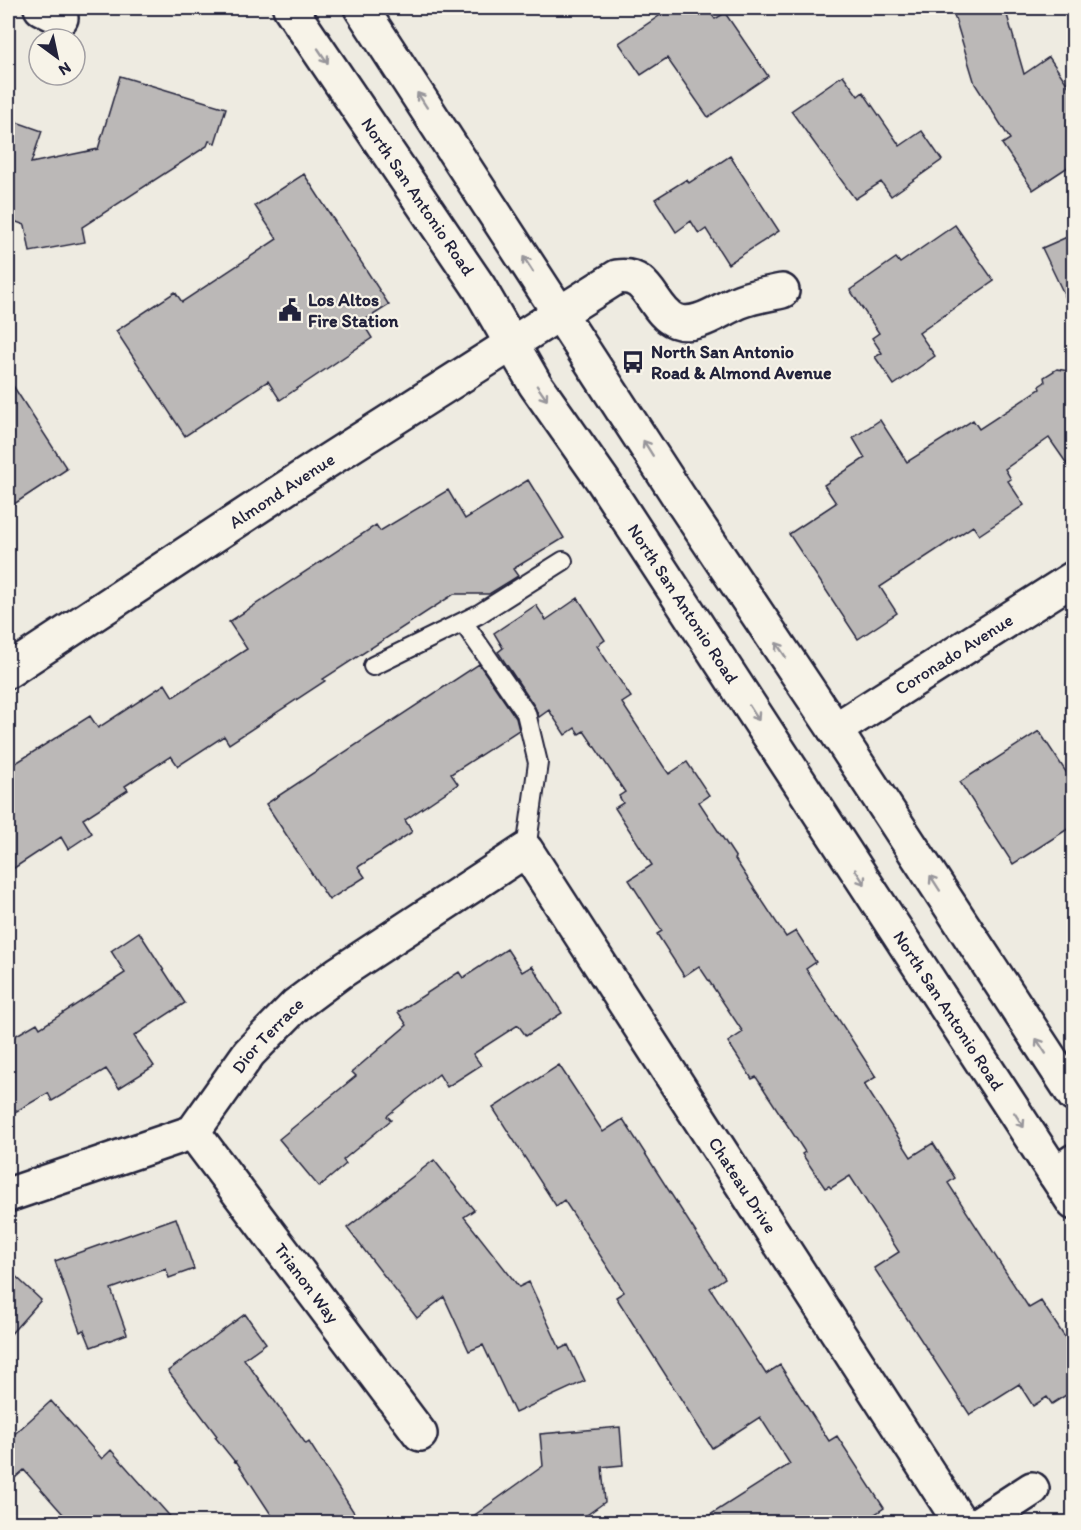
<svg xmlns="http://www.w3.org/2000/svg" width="1081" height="1530" viewBox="0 0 1081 1530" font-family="Itim,sans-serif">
	<rect width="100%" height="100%" fill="#eeebe1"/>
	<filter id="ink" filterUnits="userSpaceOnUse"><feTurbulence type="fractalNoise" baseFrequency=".0167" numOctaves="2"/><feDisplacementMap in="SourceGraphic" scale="12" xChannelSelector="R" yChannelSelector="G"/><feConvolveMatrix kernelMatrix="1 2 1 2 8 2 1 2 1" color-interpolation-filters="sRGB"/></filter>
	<g filter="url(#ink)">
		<path fill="#bbb8b7" stroke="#22223b" stroke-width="1.5" d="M671,8H707L715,19L725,13L768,76L708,117L667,58L641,75L619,43Z
			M952,8H1005L1024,74L1049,57L1074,94V163L1033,190L1002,144L1010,139L975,84Z
			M843,75L858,96L863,92L900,146L922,131L942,160L891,196L881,182L855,199L791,111Z
			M120,76L226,108L215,143L209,141L207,146L82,227L85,242L30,252L25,225L8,219V119L42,131L31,163L98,149Z
			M730,156L779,231L728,264L706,229L699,234L691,221L676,232L655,199L687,179L689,183Z
			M304,174L389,305L362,322L372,338L280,400L268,381L185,436L116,331L175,292L182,302L277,239L255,206Z
			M955,225L994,281L919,333L935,356L894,385L875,357L882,353L872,338L879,333L850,290L896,258L900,263Z
			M1074,234V315L1042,248Z
			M1057,369L1074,372V474L1049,438L1005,469L1011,479L1008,481L1024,505L979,535L973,526L880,587L897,613L858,639L789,534L836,503L824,485L865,458L853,438L880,420L907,462L973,420L979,429L1040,389L1039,386L1045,382L1044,377Z
			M8,378L67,469L8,508Z
			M528,480L564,538L513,569L518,576L489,594H454L323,679L325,681L229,744L224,736L178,766L171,756L125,786L128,790L83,819L92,833L68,849L61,837L8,872V768L90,716L98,728L165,684L173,697L247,649L229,622L376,525L380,531L448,490L465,519Z
			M578,598L605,640L597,646L631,697L622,703L664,767L669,774L687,762L709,795L699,802L736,858L735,859L786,937L796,931L816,962L806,969L876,1077L864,1084L911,1157L933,1143L955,1178L948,1183L1029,1308L1041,1301L1074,1351V1390L1052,1404L1047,1397L1033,1406L1019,1384L970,1415L874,1268L899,1252L850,1176L831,1188L829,1186L825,1188L802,1154L805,1152L756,1077L752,1079L728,1042L743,1032L699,966L684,976L657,934L662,931L629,880L652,865L615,808L623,803L619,796L625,792L584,731L579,734L575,728L565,735L549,710L539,717L535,707L498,652L503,648L494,633L536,605L546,620Z
			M479,664L516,718L519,730L451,774L458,784L405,820L412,832L358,867L365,877L329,900L266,804Z
			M1039,731L1074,784V825L1013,864L960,782Z
			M139,932L185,1003L134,1036L154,1066L119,1088L106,1069L52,1101L48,1093L8,1116V1040L37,1023L40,1028L125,973L111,951Z
			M507,949L522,972L532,966L562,1013L526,1036L518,1025L473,1054L481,1065L447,1087L439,1074L387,1116L391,1120L343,1160L346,1164L319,1187L279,1139L356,1076L352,1072L407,1025L398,1012L459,972L463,978Z
			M559,1065L603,1132L623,1119L725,1278L710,1288L766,1374L780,1365L829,1441L837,1436L884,1508L863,1522H699L790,1464L760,1417L712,1448L616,1297L624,1292L564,1200L556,1206L493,1108Z
			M434,1160L474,1210L464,1217L519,1287L529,1282L560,1349L568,1345L585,1381L515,1413L483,1345L469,1351L444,1297L417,1318L347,1228Z
			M176,1218L194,1269L169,1278L166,1269L111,1289L127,1334L91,1347L84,1330L80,1332L55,1261Z
			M8,1269L41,1300L8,1337Z
			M245,1314L266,1343L244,1359L306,1444L309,1442L360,1522H276L236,1461L235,1462L215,1437L217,1436L168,1371Z
			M51,1401L102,1459L111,1450L175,1522H70L24,1470L8,1484V1440Z
			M620,1427L623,1465L602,1467L605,1502L577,1522H465L543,1466L540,1434Z"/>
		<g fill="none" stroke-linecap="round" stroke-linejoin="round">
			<g stroke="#22223b" stroke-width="22">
				<path id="service" d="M463,622L526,713L538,763L526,850
					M373,666L479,614L563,561"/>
			</g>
			<g stroke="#22223b" stroke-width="38">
				<g id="minor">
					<path d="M41,8L61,18"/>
					<path d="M560,313L617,277C650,271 652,312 676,321C697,329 722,308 741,301C754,296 768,294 782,291"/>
					<path id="s1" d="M835,730L1074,578"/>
					<path id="s2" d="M193,1132L420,1434"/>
					<path d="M1055,1174L1074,1161"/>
					<path id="s3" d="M8,1195L193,1132L249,1053L296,1005L339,973L526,850L960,1522"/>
					<path d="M981,1522L1032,1489"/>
				</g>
			</g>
			<g stroke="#22223b" stroke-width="38">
				<g id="tertiary">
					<path id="s4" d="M8,671L324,463L560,313"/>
				</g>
			</g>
			<g stroke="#22223b" stroke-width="38">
				<g id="primary">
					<path id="s5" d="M290,8L479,287L535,384L603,481L1074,1203"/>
					<path d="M361,8L679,497L835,730L1074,1095"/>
				</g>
			</g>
			<use href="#service" stroke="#f7f3e8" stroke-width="18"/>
			<use href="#minor" stroke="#f7f3e8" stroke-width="33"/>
			<use href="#tertiary" stroke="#f7f3e8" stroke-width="33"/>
			<use href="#primary" stroke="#f7f3e8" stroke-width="33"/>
		</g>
		<defs><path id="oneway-shaft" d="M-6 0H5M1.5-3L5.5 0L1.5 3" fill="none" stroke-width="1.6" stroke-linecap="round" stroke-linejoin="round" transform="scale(1.5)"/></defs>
		<g stroke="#97959a">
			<use href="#oneway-shaft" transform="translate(323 56) rotate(56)"/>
			<use href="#oneway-shaft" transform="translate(422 100) rotate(-123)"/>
			<use href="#oneway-shaft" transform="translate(528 264) rotate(-123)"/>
			<use href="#oneway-shaft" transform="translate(542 393) rotate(55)"/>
			<use href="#oneway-shaft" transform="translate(648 448) rotate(-122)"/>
			<use href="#oneway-shaft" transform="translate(781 650) rotate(-124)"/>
			<use href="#oneway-shaft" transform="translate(754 713) rotate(57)"/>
			<use href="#oneway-shaft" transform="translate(860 877) rotate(57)"/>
			<use href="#oneway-shaft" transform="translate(935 883) rotate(-123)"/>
			<use href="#oneway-shaft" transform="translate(1041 1046) rotate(-123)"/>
			<use href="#oneway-shaft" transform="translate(1019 1120) rotate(57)"/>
		</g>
	</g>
	<defs>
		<g id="civic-bare" transform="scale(1.8)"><path d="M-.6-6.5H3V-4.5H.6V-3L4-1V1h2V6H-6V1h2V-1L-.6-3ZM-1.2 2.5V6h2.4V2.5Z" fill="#22223b" stroke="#f7f3e8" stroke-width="2.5" paint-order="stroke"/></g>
		<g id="bus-bare" transform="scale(1.8)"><path d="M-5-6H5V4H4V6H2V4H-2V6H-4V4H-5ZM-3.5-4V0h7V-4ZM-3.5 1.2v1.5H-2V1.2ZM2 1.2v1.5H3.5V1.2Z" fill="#22223b" stroke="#f7f3e8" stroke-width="2.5" paint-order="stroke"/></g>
	</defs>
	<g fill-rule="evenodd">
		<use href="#civic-bare" x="290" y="310"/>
		<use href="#bus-bare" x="633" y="362"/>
	</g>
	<g text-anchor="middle" stroke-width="4.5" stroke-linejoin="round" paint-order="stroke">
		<g font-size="18" fill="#22223b" stroke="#f7f3e8">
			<text dy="6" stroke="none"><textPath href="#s5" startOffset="228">North San Antonio Road</textPath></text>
			<text dy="6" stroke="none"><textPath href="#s4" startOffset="328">Almond Avenue</textPath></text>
			<text dy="6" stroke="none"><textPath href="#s5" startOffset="714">North San Antonio Road</textPath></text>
			<text dy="6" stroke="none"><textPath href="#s1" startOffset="141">Coronado Avenue</textPath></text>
			<text dy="6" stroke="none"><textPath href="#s5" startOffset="1200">North San Antonio Road</textPath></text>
			<text dy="6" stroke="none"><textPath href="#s3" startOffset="318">Dior Terrace</textPath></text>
			<text dy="6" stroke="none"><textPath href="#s3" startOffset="1036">Chateau Drive</textPath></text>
			<text dy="6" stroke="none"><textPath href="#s2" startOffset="189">Trianon Way</textPath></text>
		</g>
		<g font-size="18" font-weight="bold" fill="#22223b" stroke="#f7f3e8" text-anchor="start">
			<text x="308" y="306">Los Altos<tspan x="308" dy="21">Fire Station</tspan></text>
			<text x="651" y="358">North San Antonio<tspan x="651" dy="21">Road &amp; Almond Avenue</tspan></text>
		</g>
	</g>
	<rect width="1081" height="1530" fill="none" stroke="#f7f3e8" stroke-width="30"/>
	<rect x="15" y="15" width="1051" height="1500" fill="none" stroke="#22223b" stroke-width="2" filter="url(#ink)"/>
	<g transform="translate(57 57) rotate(147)"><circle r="28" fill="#f7f3e8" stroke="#a29fa3" stroke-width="1.5"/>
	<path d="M0-4.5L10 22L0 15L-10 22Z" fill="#22223b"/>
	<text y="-9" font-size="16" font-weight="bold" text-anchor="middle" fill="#22223b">N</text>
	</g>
</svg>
